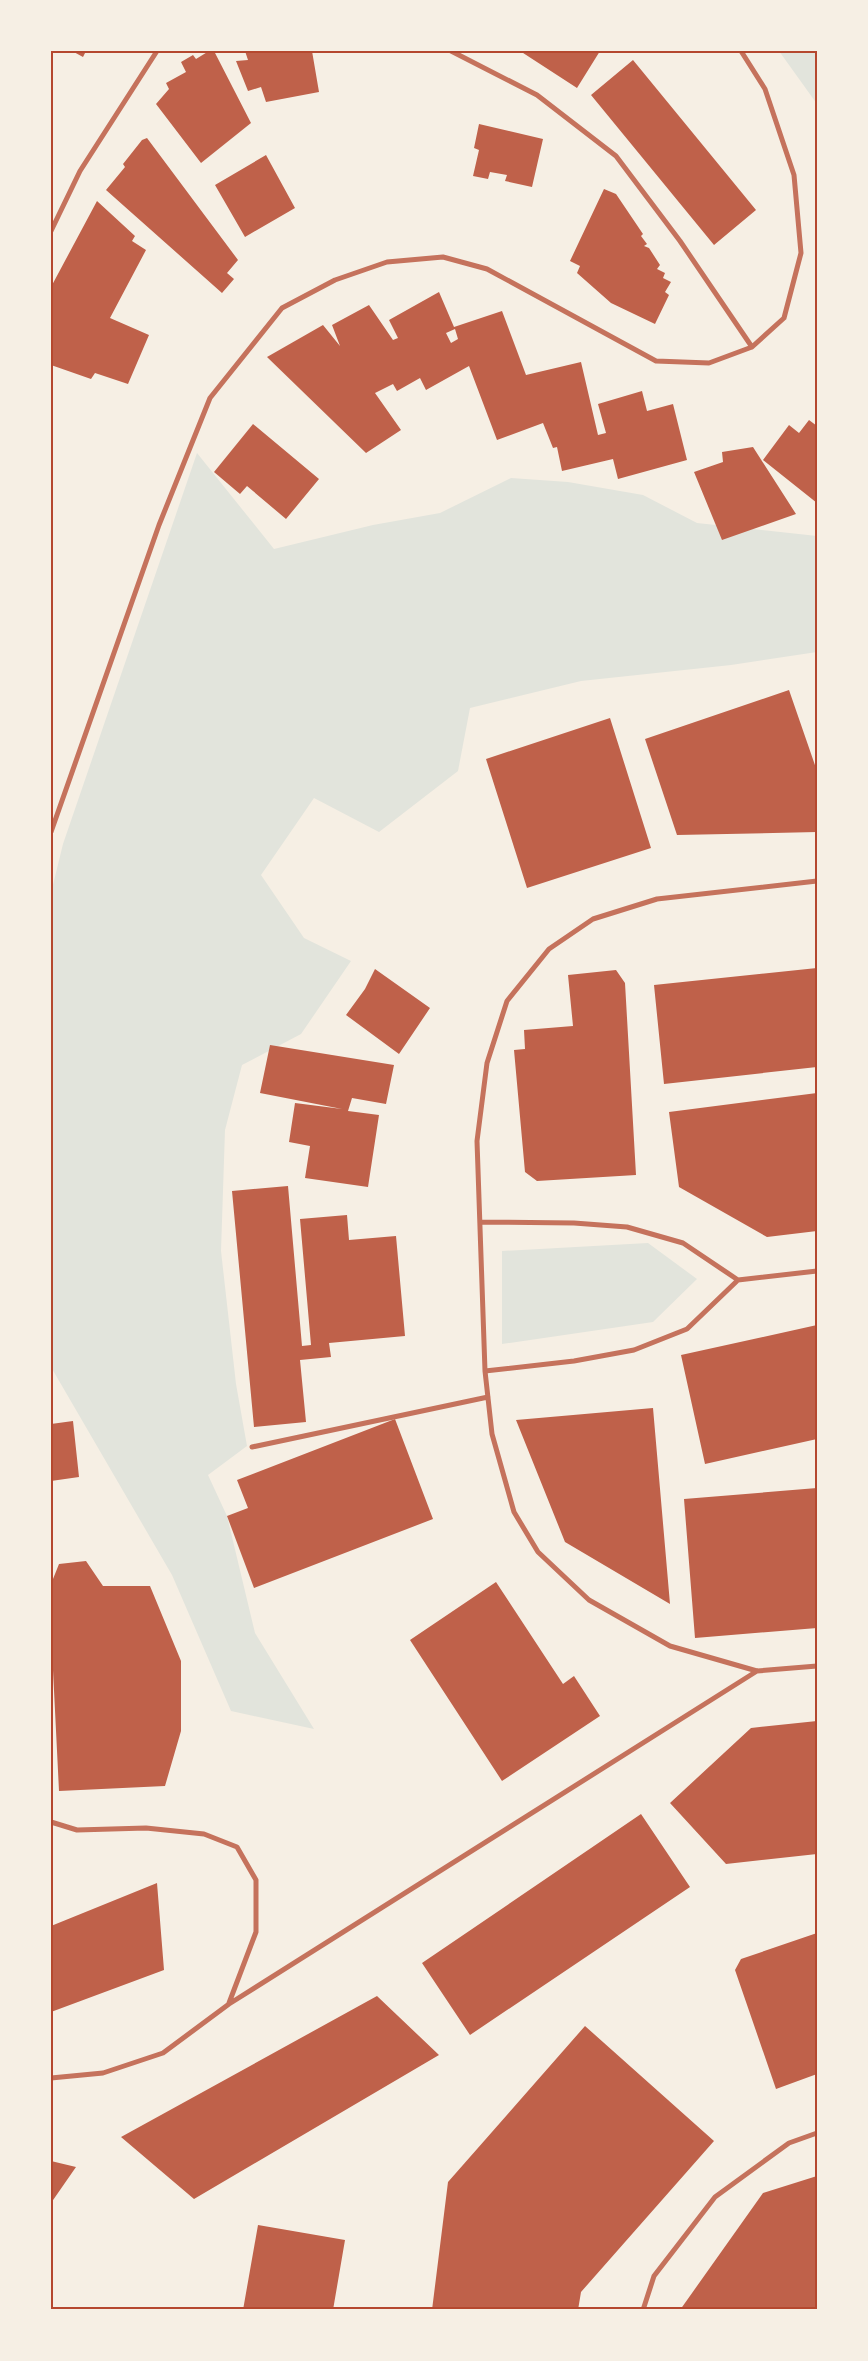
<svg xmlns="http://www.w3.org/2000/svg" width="868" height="2361" viewBox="0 0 868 2361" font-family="Jost,sans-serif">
	<rect width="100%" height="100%" fill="#f6efe4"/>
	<path fill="#e2e4dc" d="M779,51H817V104Z
		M197,453L274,549L373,525L440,513L511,478L568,482L643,495L697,523L817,536V652L731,665L581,681L470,708L458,771L379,832L314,798L261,875L304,938L351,961L301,1034L242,1065L225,1130L221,1251L236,1384L247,1446L208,1475L227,1516L255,1633L314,1729L231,1711L172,1575L51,1367V893L63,844Z
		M648,1243L697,1279L653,1322L502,1344V1251Z"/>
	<path fill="#bf614a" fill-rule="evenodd" d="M72,51H86L83,57Z
		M209,51H214L251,123L201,163L156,104L169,89L166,83L186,72L181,62L193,55L196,59Z
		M245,51H312L319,92L266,102L261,87L248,91L236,61L248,60Z
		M520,51H600L577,88Z
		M633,60L756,210L714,245L591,95Z
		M479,124L543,139L532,187L505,181L507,175L490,172L488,179L473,176L479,150L474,148Z
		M147,138L238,260L227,273L234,279L222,293L106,190L125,167L123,164L142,140Z
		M266,155L295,208L245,237L215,185Z
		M604,189L616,194L643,234L641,236L647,244L644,246L649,248L660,265L657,269L665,273L663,278L671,282L665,292L669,295L655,324L611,303L577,273L580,266L570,261Z
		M97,201L135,236L132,241L146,250L110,318L149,335L128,384L95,373L91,379L51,365V287Z
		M439,292L454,327L502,311L526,375L581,362L598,435L606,433L598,404L642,391L647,411L673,404L687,460L618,479L613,459L562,471L557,447L553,448L543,423L497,440L469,366L426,390L420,378L397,391L393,384L375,393L401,430L366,453L267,357L323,325L340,346L332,325L369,305L393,340L398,338L389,320ZM455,329L458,339L451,343L446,333Z
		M809,420L817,426V503L763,460L789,425L799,433Z
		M253,424L319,479L286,519L247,486L240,494L214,472Z
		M753,447L796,514L722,540L694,472L723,462L722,452Z
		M789,690L817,771V832L677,835L645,739Z
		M610,718L651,848L527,888L486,759Z
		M817,968V1067L664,1084L654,985Z
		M375,969L430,1008L399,1054L346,1015L365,989Z
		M616,970L625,983L636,1175L537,1181L525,1172L514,1050L525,1049L524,1030L573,1026L568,975Z
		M270,1045L394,1065L386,1104L352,1098L348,1111L379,1115L368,1187L305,1178L310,1146L289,1142L295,1103L342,1109L260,1093Z
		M817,1093V1231L767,1237L679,1187L669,1112Z
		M288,1186L302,1346L311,1345L300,1219L347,1215L349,1240L396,1236L405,1336L329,1343L331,1357L300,1360L306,1422L254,1427L232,1191Z
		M817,1325V1439L705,1464L681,1355Z
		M653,1408L670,1604L565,1542L516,1420Z
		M395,1419L433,1519L254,1588L227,1516L248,1508L237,1480Z
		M73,1421L79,1477L51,1481V1424Z
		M817,1488V1628L695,1638L684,1499Z
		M86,1561L103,1586H150L181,1661V1731L165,1786L59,1791L51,1630V1584L59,1564Z
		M496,1582L563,1684L574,1676L600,1716L502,1781L410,1640Z
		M817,1721V1854L726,1864L670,1803L751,1728Z
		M641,1814L690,1887L470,2035L422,1963Z
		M157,1883L164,1970L51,2012V1926Z
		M817,1933V2074L776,2089L735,1970L741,1959Z
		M377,1996L439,2055L194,2199L121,2137Z
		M585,2026L714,2141L581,2292L578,2310H432L448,2182Z
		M51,2161L76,2167L51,2203Z
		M817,2176V2310H680L763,2193Z
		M258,2225L345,2240L333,2310H243Z"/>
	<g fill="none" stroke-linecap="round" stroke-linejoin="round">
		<path stroke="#c5725c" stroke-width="5" d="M451,51L537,95L616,156L680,241L752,347
			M51,231L80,171L157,51
			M51,832L159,525L210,398L282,308L335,280L387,262L443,257L487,269L656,361L709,363L752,347L784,318L801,253L794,175L765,89L741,51
			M817,881L657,899L593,919L549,949L507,1001L487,1063L477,1141L485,1371L492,1434L514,1512L538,1552L589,1600L670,1646L757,1671L817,1666
			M480,1222L574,1223L627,1227L683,1243L738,1280
			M485,1371L574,1361L634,1350L687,1329L738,1280L817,1271
			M252,1447L488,1397
			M51,1822L77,1830L146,1828L204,1834L237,1847L256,1880V1932L229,2003
			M51,2078L103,2073L163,2053L229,2004L757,1671
			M643,2310L654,2276L715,2197L789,2143L817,2133"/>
	</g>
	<rect width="868" height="2361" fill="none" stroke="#f6efe4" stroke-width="105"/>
	<rect x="52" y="52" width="764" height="2256" fill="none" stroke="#b5482f" stroke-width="2"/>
</svg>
